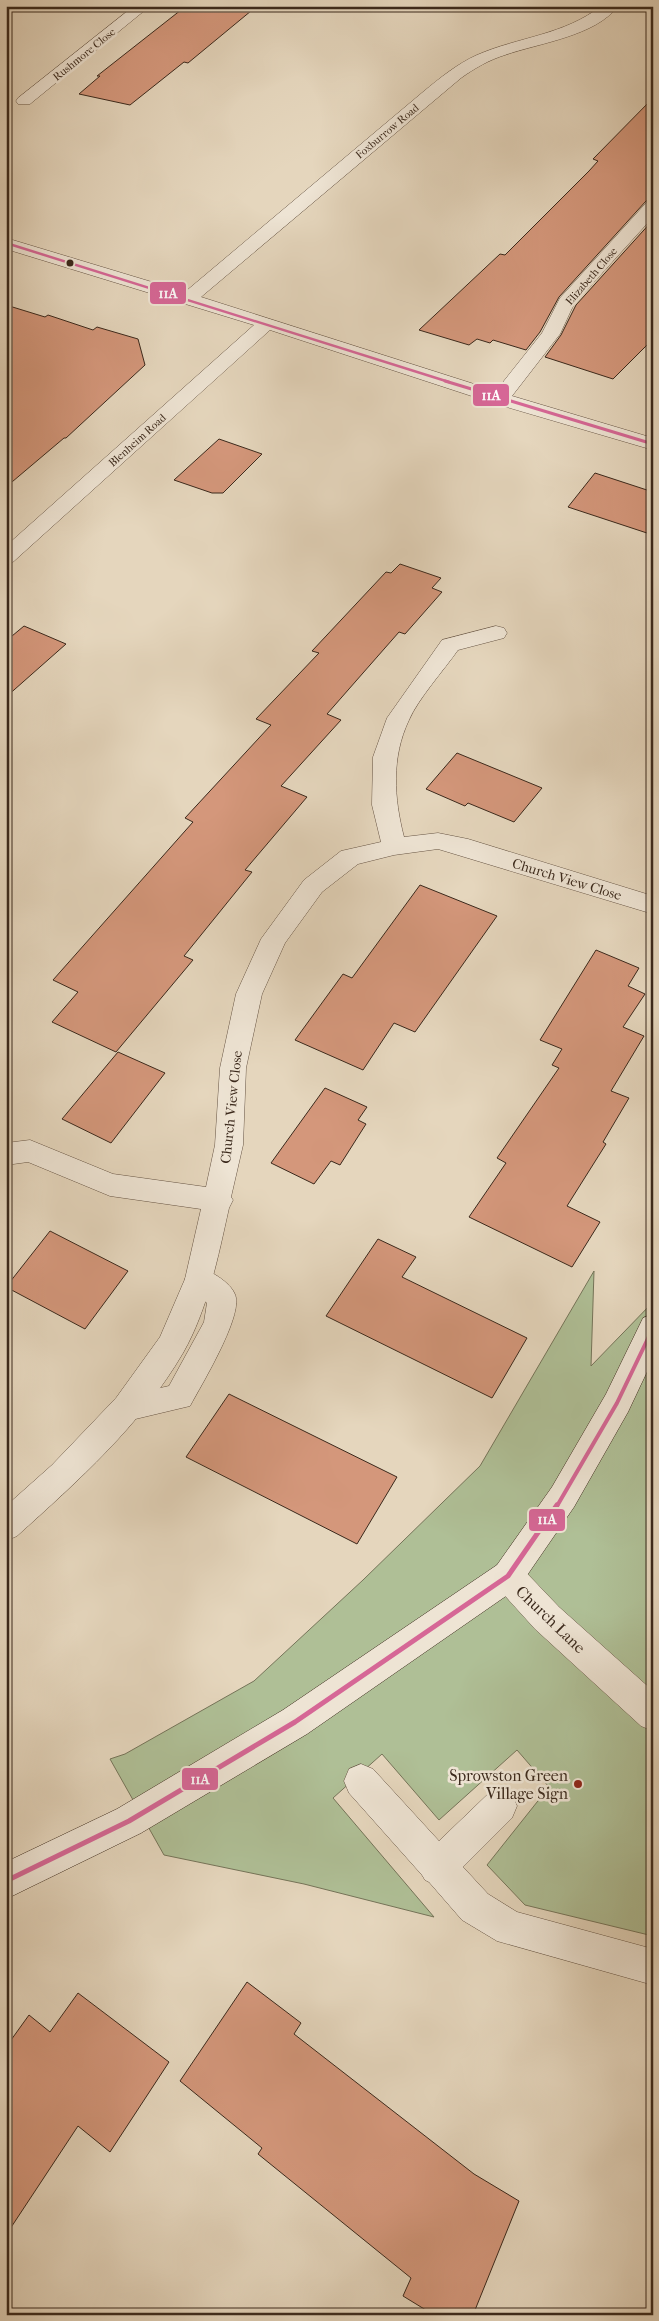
<svg xmlns="http://www.w3.org/2000/svg" width="659" height="2321" viewBox="0 0 659 2321" font-family="'IM FELL French Canon',serif">
	<rect width="100%" height="100%" fill="#e5d6bd"/>
	<filter id="stains"><feTurbulence type="fractalNoise" baseFrequency=".004" numOctaves="4"/><feColorMatrix values="0 0 0 0 .2 0 0 0 0 .09 0 0 0 0 .02 0 0 0 .5 -.17"/></filter>
	<radialGradient id="worn" r=".72"><stop offset=".6" stop-color="#630" stop-opacity="0"/><stop offset="1" stop-color="#630" stop-opacity=".3"/></radialGradient>
	<path fill="#afbf96" stroke="#757459" d="M594,1271L591,1366L653,1302V1936L525,1905L487,1865L549,1787L517,1750L439,1820L382,1754L333,1798L434,1917L304,1884L164,1855L110,1759L125,1754L254,1681L363,1580L480,1466Z"/>
	<path fill="#d4977b" stroke="#3b291c" d="M186,6H257L188,63L184,62L130,105L79,94L100,76H97Z
		M653,98V199L646,201L559,297L540,332L526,350L493,340L490,343L477,339L469,345L419,330L500,254L505,255L589,171L598,161L593,159Z
		M653,220V339L613,379L545,357L561,335L576,305Z
		M6,305L45,317L48,315L93,330L97,327L138,339L145,365L66,438H64L6,487Z
		M219,439L262,454L223,493H212L174,480Z
		M595,473L653,492V535L568,507Z
		M400,564L441,578L432,588L442,592L405,634L399,632L327,714L341,720L281,786L307,797L245,870L252,872L184,956L193,960L116,1052L52,1022L78,992L53,980L193,822L185,818L271,725L256,719L319,653L312,651L386,572L391,573Z
		M24,626L66,644L6,697V641Z
		M457,753L542,788L514,822L468,803L465,806L426,789Z
		M420,885L497,916L415,1032L394,1023L363,1070L295,1040L343,974L352,978Z
		M596,950L639,968L628,986L645,994L623,1027L644,1036L611,1091L629,1098L603,1142L606,1144L567,1206L600,1222L572,1267L469,1217L506,1163L497,1158L559,1068L552,1065L562,1049L540,1040Z
		M118,1052L165,1073L111,1143L62,1119Z
		M325,1088L367,1107L358,1120L366,1124L340,1165L331,1161L314,1184L271,1163Z
		M50,1231L128,1271L85,1329L6,1287Z
		M378,1239L416,1257L402,1277L527,1338L492,1398L326,1316Z
		M229,1394L397,1477L357,1544L186,1457Z
		M247,1982L301,2023L294,2034L474,2174L519,2201L473,2315H434L403,2296L411,2278L258,2154L262,2148L180,2081Z
		M78,1993L169,2062L110,2152L78,2126L6,2235V2047L29,2015L50,2032Z"/>
	<g fill="none" stroke-linecap="round" stroke-linejoin="round">
		<g stroke="#665444" stroke-width="1">
			<path id="lane" d="M199,1267C211,1271 234,1284 236,1298C240,1321 202,1384 190,1406L127,1421L116,1418L112,1408L116,1398L169,1386L204,1322L207,1303L189,1288L185,1279L189,1270Z"/>
		</g>
		<g stroke="#665444" stroke-width="1">
			<path id="street" d="M134,6H150L30,104H18L16,101L18,98Z
				M601,6H618C596,36 539,43 505,55C489,60 475,68 461,78L201,297L496,391L542,333L560,298L647,202L653,201V217L574,304L560,334L512,396L653,438V450L493,403L270,330L13,562L6,563V546L254,325L6,249V238L185,292L423,92C440,78 457,64 477,55C518,37 565,35 601,6Z
				M496,626L504,628L507,633L504,638L458,650C444,670 418,699 409,720C391,758 394,798 404,837L438,833L468,839L653,896V914L438,849L394,855L358,864L322,892L285,943L262,994L246,1068L243,1145L231,1197L233,1200L229,1208C218,1257 208,1309 183,1353C141,1425 78,1481 17,1536L6,1541V1506L52,1465L116,1398L160,1337L185,1279L201,1209L110,1196L28,1162L6,1165V1143L30,1140L113,1174L206,1187L215,1145L220,1068L236,994L261,939L304,880L341,851L381,842L372,805L373,757L387,718L442,640Z
				M508,1561L519,1565L559,1607L653,1691V1731L641,1726L535,1629L497,1587L492,1576L497,1565Z
				M361,1764L373,1769L439,1841L488,1794L500,1789L512,1794L517,1806L512,1818L463,1867L488,1894L517,1912L653,1949V1985L497,1941L462,1920L429,1882L425,1880L422,1875L349,1793L344,1781L349,1769Z"/>
		</g>
		<g stroke="#3b291c" stroke-width="1">
			<path id="secondary" d="M653,1314V1359L628,1412L574,1507L519,1587L307,1734L141,1833L6,1899V1862L117,1809L283,1710L497,1565L552,1487L606,1394L643,1318Z"/>
		</g>
		<use href="#lane" fill="#eee4d4" fill-rule="evenodd"/>
		<use href="#street" fill="#eee4d4" fill-rule="evenodd"/>
		<use href="#secondary" fill="#eee4d4" fill-rule="evenodd"/>
		<g stroke="#eee4d4" stroke-width="5">
			<path id="bus-1-far3" d="M6,243L449,382"/>
		</g>
		<g stroke="#eee4d4" stroke-width="6">
			<path id="bus-1-far2" d="M445,381L653,444"/>
		</g>
		<g stroke="#eee4d4" stroke-width="8">
			<path id="bus-1-far1" d="M557,1506L617,1403L653,1328"/>
		</g>
		<g stroke="#eee4d4" stroke-width="9">
			<path id="bus-1" d="M6,1881L129,1821L295,1722L508,1576L557,1505"/>
		</g>
		<use href="#bus-1-far3" stroke="#d66796" stroke-width="2.5"/>
		<use href="#bus-1-far2" stroke="#d66796" stroke-width="3"/>
		<use href="#bus-1-far1" stroke="#d66796" stroke-width="4"/>
		<use href="#bus-1" stroke="#d66796" stroke-width="5"/>
	</g>
	<circle fill="#3b291c" stroke="#eee4d4" stroke-width="2" cx="70" cy="263" r="4.5"/>
	<circle fill="#8f2418" stroke="#eee4d4" stroke-width="2" cx="578" cy="1784" r="5"/>
	<g text-anchor="middle" stroke-width="5" stroke-linejoin="round" paint-order="stroke">
		<g font-size="11" fill="#3b291c" stroke="#eee4d4">
			<text transform="translate(84 54) rotate(-39)" y="4">Rushmore Close</text>
			<text transform="translate(387 131) rotate(-40)" y="4">Foxburrow Road</text>
			<text transform="translate(591 276) rotate(-49)" y="4">Elizabeth Close</text>
			<text transform="translate(137 440) rotate(-42)" y="4">Blenheim Road</text>
		</g>
		<g font-size="14" fill="#3b291c" stroke="#eee4d4">
			<text transform="translate(567 879) rotate(17)" y="5">Church View Close</text>
			<text transform="translate(231 1107) rotate(-84)" y="5">Church View Close</text>
		</g>
		<g font-size="16" fill="#3b291c" stroke="#eee4d4">
			<text transform="translate(551 1619) rotate(44)" y="6">Church Lane</text>
		</g>
		<g font-size="16" fill="#3b291c" stroke="#eee4d4" text-anchor="end">
			<text x="568" y="1781">Sprowston Green<tspan x="568" dy="18">Village Sign</tspan></text>
		</g>
	</g>
	<g stroke="#eee4d4" stroke-width="2">
		<rect x="149" y="281" width="38" height="24" rx="5" fill="#d66796"/>
		<rect x="472" y="383" width="38" height="24" rx="5" fill="#d66796"/>
		<rect x="528" y="1508" width="38" height="24" rx="5" fill="#d66796"/>
		<rect x="181" y="1767" width="38" height="24" rx="5" fill="#d66796"/>
	</g>
	<g font-size="14" text-anchor="middle" font-weight="bold" fill="#fff">
		<text x="168" y="298">11A</text>
		<text x="491" y="400">11A</text>
		<text x="547" y="1524">11A</text>
		<text x="200" y="1784">11A</text>
	</g>
	<rect width="659" height="2321" fill="none" stroke="#e5d6bd" stroke-width="25"/>
	<rect x="8" y="8" width="644" height="2306" fill="none" stroke="#3b291c" stroke-width="2.5"/>
	<rect x="12" y="12" width="634" height="2296" fill="none" stroke="#3b291c"/>
	<rect width="100%" height="100%" filter="url(#stains)"/>
	<rect width="100%" height="100%" fill="url(#worn)"/>
</svg>
